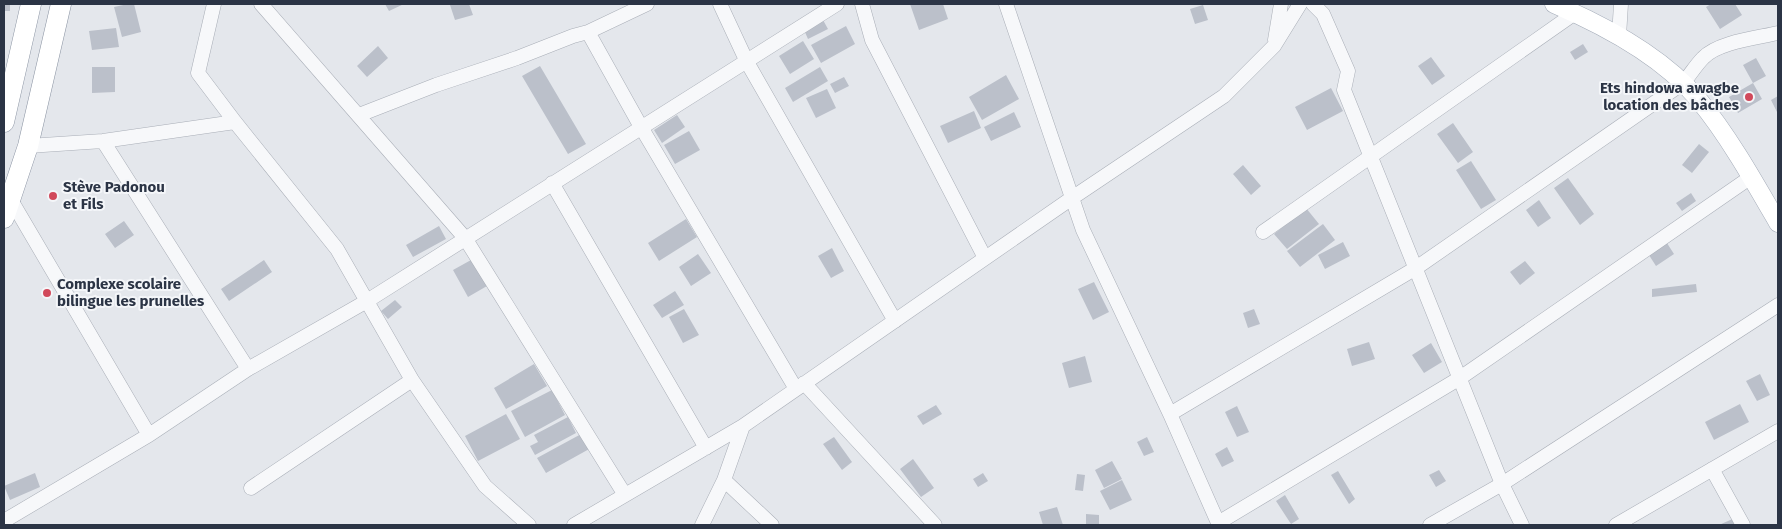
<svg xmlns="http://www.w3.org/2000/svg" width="1782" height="529" viewBox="0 0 1782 529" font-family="'Fira Sans',sans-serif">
	<rect width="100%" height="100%" fill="#e4e7ec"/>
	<path fill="#bbc0ca" d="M4,4H10V11H4Z
		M128,4H134L141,32L122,37L114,7Z
		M385,4H404L389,11Z
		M455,4H469L473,15L455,20L450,5Z
		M910,4H943L948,19L919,30Z
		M1711,4H1735L1742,15L1720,29L1706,7Z
		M1203,5L1208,20L1195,24L1190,9Z
		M823,20L828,29L808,39L804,30Z
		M846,26L855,44L821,63L811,45Z
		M116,28L119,47L92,50L89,31Z
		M803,41L814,59L790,74L779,56Z
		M1583,44L1588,52L1575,60L1570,52Z
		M378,46L388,58L367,77L357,66Z
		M1431,57L1445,76L1432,85L1418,66Z
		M1756,58L1766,76L1753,83L1743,65Z
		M540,66L586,144L568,154L522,76Z
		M92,67H115V92L92,93Z
		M820,67L828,81L793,102L785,88Z
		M1006,75L1019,99L982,120L969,97Z
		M844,77L849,86L835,93L830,84Z
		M1753,83L1762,99L1738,113L1729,97Z
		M1331,88L1343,111L1307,130L1295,107Z
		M827,89L836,108L816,118L806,98Z
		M1778,96V114L1771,100Z
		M974,111L981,128L948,143L940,126Z
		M1014,112L1021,127L991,141L984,127Z
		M677,115L685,127L662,143L654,130Z
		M1453,123L1473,152L1458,163L1437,134Z
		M689,131L700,150L675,164L664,145Z
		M1699,144L1709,152L1692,173L1682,165Z
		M1471,161L1496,200L1481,209L1456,170Z
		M1243,165L1261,186L1251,195L1233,174Z
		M1568,178L1594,214L1580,225L1554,188Z
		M1691,193L1696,201L1682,211L1676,203Z
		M1539,200L1551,218L1538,227L1526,210Z
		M1306,208L1319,224L1287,249L1274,234Z
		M686,219L697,237L659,261L648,243Z
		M124,221L134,235L115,248L105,234Z
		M1323,224L1335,240L1300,267L1287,251Z
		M439,226L446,239L413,257L406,245Z
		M1665,240L1674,254L1656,266L1647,252Z
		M1343,242L1350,256L1325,269L1318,255Z
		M832,248L844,271L831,278L818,256Z
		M698,254L711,273L691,286L679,267Z
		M264,260L272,272L229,301L221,289Z
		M471,260L487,286L468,297L453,270Z
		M1525,261L1535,273L1520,285L1510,272Z
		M1094,282L1109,312L1093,320L1078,289Z
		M1696,284L1697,292L1652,297V289Z
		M675,291L684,305L662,318L653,305Z
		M395,300L402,307L388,319L381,311Z
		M684,309L699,335L683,343L669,317Z
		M1254,309L1260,324L1248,328L1243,313Z
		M1369,342L1375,359L1352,366L1347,349Z
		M1431,343L1442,362L1424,373L1412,355Z
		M1085,356L1092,382L1069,388L1062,363Z
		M534,364L547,386L506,409L494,388Z
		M1760,374L1770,395L1757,401L1746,381Z
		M552,390L565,415L525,437L511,411Z
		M1740,404L1749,422L1714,440L1705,422Z
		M936,405L942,414L923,425L917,416Z
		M1237,406L1249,432L1237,437L1225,412Z
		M506,414L520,439L478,461L465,436Z
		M568,417L576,433L535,455L530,446L538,442L534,435Z
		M583,433L591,448L546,473L537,458Z
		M834,437L852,462L842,470L823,444Z
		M1147,437L1154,452L1144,456L1137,442Z
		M1227,447L1234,461L1222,467L1215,454Z
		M913,459L934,488L921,497L900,469Z
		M1112,461L1122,479L1104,488L1095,470Z
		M1439,470L1446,481L1436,487L1429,475Z
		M1338,471L1355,499L1349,504L1331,475Z
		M35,473L40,487L10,500L4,486Z
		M983,473L988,481L978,487L973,479Z
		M1077,474L1085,475L1083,491L1075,490Z
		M1122,480L1132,500L1110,510L1100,491Z
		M1285,495L1299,519L1291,524L1276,501Z
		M1057,507L1063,525H1043L1039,512Z
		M1086,514L1099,515V525H1086Z
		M1737,517L1740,525H1719Z"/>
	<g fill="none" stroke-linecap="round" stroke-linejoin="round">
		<g stroke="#a9aeb7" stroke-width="15">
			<path id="minor" d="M214,4L198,73L235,122L337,249L412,380L485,486L529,525
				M261,4L465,238L625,495
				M720,4L747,62L895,321
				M862,4L872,40L985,258
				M1006,4L1083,230L1170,414L1219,525
				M1313,4L1323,14L1348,71L1344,90L1502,484L1522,525
				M588,32L641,127L796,389
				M1619,36L1621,4
				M1275,40L1281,4
				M359,115L436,85L517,58L573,36L588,32L647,4
				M103,141L248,369
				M28,146L103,141L235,122
				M552,183L706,448
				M11,200L149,435
				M1263,232L1575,13
				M804,383L935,525
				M1170,414L1416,268L1683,83C1690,75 1696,65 1703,58C1718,42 1757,38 1778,33
				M1712,469L1743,525
				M724,480L743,426L1072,198L1224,96L1274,46L1300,4
				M251,488L412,380
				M4,521L149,435L248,369L367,301L837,4
				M1218,523L1460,378L1751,177
				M574,525L743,426
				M702,525L724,480L772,525
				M1430,525L1502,484L1778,305
				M1616,525L1778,431"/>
		</g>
		<g stroke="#a3abb8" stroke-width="19">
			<path id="major" d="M1554,4C1603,25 1663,57 1698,99C1728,135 1755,183 1778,223"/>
		</g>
		<g stroke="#8b94a3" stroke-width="21">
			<path id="highway" d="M4,122L31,4
				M4,218L28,146L61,4"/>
		</g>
		<use href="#minor" stroke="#f7f8fa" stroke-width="14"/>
		<use href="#major" stroke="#fff" stroke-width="18"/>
		<use href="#highway" stroke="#fff" stroke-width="20"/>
	</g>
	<g fill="#d1495b" stroke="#f4f6f9" stroke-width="2">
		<circle cx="1749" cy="97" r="5"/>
		<circle cx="53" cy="196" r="5"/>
		<circle cx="47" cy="293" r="5"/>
	</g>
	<g text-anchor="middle" stroke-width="4" stroke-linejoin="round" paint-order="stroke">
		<g font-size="15" font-weight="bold" fill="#2b3445" stroke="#f4f6f9" text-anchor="start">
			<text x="1739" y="93" text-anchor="end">Ets hindowa awagbe<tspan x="1739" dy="17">location des bâches</tspan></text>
			<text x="63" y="192">Stève Padonou<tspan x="63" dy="17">et Fils</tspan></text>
			<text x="57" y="289">Complexe scolaire<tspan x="57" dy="17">bilingue les prunelles</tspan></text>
		</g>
	</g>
	<rect width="1782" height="529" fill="none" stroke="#2b3445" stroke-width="10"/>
</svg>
